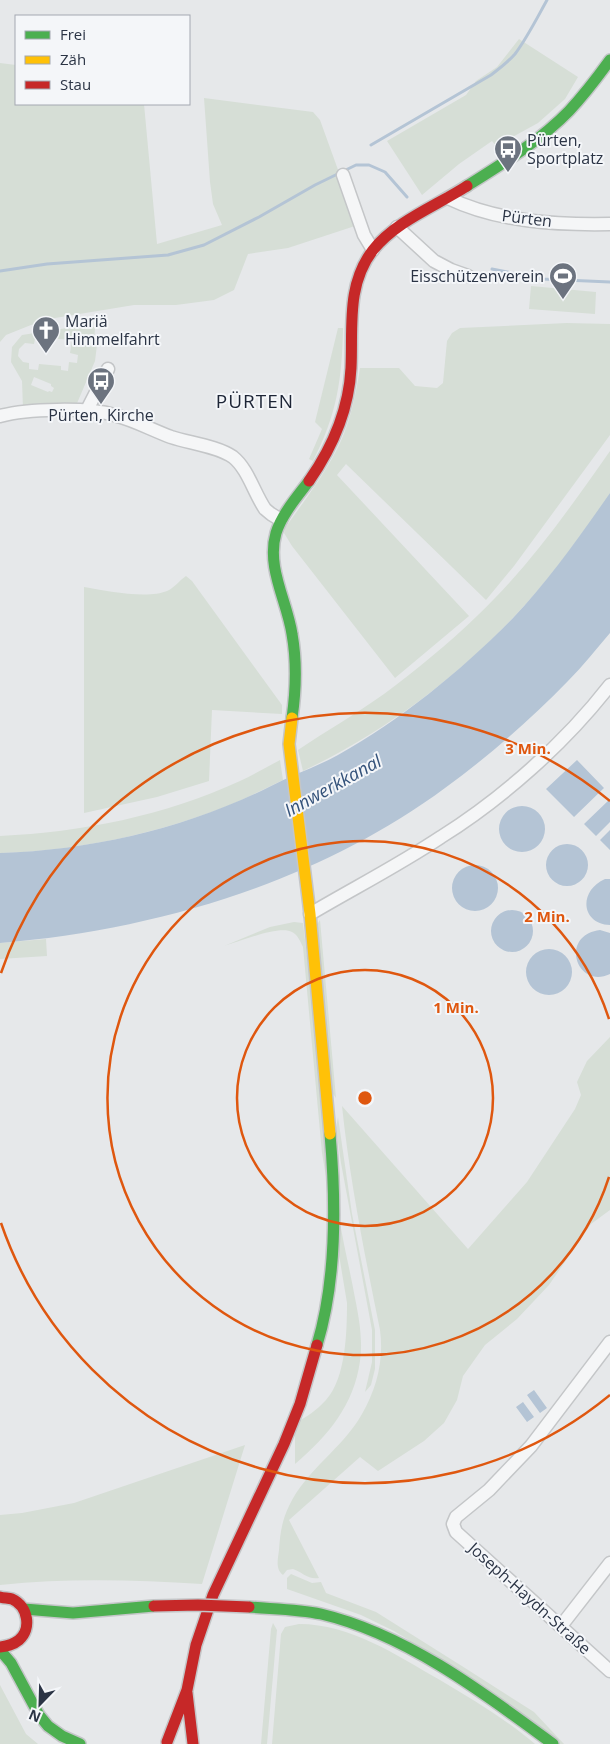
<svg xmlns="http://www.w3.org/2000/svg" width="610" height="1744" viewBox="0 0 610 1744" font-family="'Open Sans',sans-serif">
	<rect width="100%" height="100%" fill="#e6e8ea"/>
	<path fill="#d6ded6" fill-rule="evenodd" d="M519,39L578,77L565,99L538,123L496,146L492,141L459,164L422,195L387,141L466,95L476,81L497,67Z
		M0,63L16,65V104H144L157,244L222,225L213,204L210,182L204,98L313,112L320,120L358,225L288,248L248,254L234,290L214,300L176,305H134L55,318L31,325L6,335L0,342Z
		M531,286L596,292L595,314L529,309Z
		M567,323L610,324V435L514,566L486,600L346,464L337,475L469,616L395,678L292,546L284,533L285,528C304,501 326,473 340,443C351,419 356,393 360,368H399L415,386L437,388L443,383L447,341L452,333L460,328Z
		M80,326L95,327L94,344L97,345L95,361L75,408L23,409L22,381L11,362L12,347L22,335ZM48,338L72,340L70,353L78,355L77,363L69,362L68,371L61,370V366L39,364L38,370L29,369V363L23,362L18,356L19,349L25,343L34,344L35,339L47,340ZM34,377L51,384V386L54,388L52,392L49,391L48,392L31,385Z
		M338,328H343C342,380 337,414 313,461L309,459L322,429L315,422Z
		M610,451C610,461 610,485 610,493C608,500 586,528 580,536C510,636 412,719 303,771L298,750C326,731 356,714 384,694C416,670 448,644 477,616C528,568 570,508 610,451Z
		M186,576L192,581L282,705V714L212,710L209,781L157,797L84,813V587C105,591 148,599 167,591C174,588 180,580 186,576Z
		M280,760L283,780C261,790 240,802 217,810C147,836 74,851 0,853V836C82,832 164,816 240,781C253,775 267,767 280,760Z
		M320,920L336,1098L331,1091L316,926Z
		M294,922L303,923C315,1021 325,1119 339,1216C343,1243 350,1270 355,1298C359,1318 363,1340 360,1361C354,1405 328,1436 295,1464V1423C307,1417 317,1410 326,1400C346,1378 347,1331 347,1303L322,1153L303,947C300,941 298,935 292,932C279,925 238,942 224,946L270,927Z
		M46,939L47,956L0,959V943Z
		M610,1037V1210L591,1224L549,1285L517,1319L485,1345L463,1376L457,1400L444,1423L424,1441L378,1471L360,1457L289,1520L319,1578C308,1580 302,1572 293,1569L287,1570L283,1575C275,1569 278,1559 279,1550C280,1534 282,1520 289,1506C306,1470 343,1448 362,1414C377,1388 384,1360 380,1330C365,1256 350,1182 342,1106L468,1249L527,1182L575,1109L581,1095L577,1082L587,1061Z
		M338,1117L352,1214L375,1330V1369L371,1385L365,1392L372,1362V1330L341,1163L336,1128Z
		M245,1445L202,1584C134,1580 68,1578 0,1585V1515L22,1513L74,1503Z
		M291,1574L312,1583L321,1582L326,1593L376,1612L465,1668L534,1712L564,1744H560L420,1647L394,1631L361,1615L287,1589V1578Z
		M273,1623L277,1630L267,1744H261L271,1629Z
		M299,1624C351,1624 396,1655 440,1680C473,1700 506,1719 535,1744H272L281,1634L285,1627Z
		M0,1685L26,1734L38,1744H0Z"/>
	<path fill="#b4c4d5" d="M610,493V633C596,649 583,666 568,681C530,720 489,756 445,788C318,882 156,930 0,943V853C93,850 186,828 269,787C292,775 316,767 338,755C402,719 461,671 513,618C549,580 580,536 610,493Z
		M577,760L604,788L574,817L546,789Z
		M610,799V822L596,836L584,824Z
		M499 829a23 23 0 1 1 46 0a23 23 0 1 1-46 0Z
		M610,830V850L600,840Z
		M546 865a21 21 0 1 1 42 0a21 21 0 1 1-42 0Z
		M452 888a23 23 0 1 1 46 0a23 23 0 1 1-46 0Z
		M605,879H610V925C581,924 578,891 605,879Z
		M491 931a21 21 0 1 1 42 0a21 21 0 1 1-42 0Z
		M600,930L610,933V974C576,990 559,935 600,930Z
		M526 972a23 23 0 1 1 46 0a23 23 0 1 1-46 0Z
		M534,1390L547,1408L540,1413L527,1395Z
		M523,1402L534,1417L527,1422L516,1407Z"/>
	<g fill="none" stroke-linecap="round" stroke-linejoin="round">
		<path stroke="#b4c4d5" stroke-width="3" d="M371,145L491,75C499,69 508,62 515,54C527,38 537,18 547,0
			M492,269L542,279L610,282
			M0,271L47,264L168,255L204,245L259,217L315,185L356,165H369L385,172L407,197"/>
		<g stroke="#c4c6c8" stroke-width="15">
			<path id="street" d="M343,175L364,235L373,250
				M448,198C498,222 556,225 610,224
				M397,227L434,261L451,270L468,276
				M87,410L108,369
				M0,416C26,409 88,407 114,415C134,420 152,430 171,437C189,443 217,446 233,457C248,469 254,493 265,509L271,514L281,520
				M310,914C354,888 399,865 441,837C503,798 565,743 610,685
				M610,1342L531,1446L489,1490L456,1517L453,1524L456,1532L610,1671
				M561,1626L610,1563"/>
		</g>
		<g stroke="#c4c6c8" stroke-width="14">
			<path id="fast" d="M467,186C502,164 540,141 569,111C584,95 597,78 610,60
				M292,718C296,690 297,662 292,634C287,601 266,567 276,533C282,514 297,497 309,481
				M317,1345C337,1279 336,1203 330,1134
				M249,1607C273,1609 298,1609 321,1614C406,1634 484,1693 553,1744
				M24,1609L73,1613L154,1606
				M0,1650L11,1663L39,1715L48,1726L62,1736L80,1744"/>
		</g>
		<g stroke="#c4c6c8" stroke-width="14">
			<path id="slow" d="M292,718L289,744L310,914L330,1134"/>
		</g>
		<g stroke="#c4c6c8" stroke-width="14">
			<path id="jam" d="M309,481C332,448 349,409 351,368C353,328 346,285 373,250C396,221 436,206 467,186
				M0,1597C4,1598 9,1598 12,1599C28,1606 32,1629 19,1640C13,1645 7,1646 0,1647
				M187,1693L193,1744
				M167,1742L187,1690L196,1645L213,1595L284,1444L300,1404L317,1345"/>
		</g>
		<use href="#street" stroke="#f5f6f7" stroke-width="12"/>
		<use href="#fast" stroke="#4caf50" stroke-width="11"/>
		<use href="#slow" stroke="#ffc107" stroke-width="11"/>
		<use href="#jam" stroke="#c62828" stroke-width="11"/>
		<g stroke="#c4c6c8" stroke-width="14" stroke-linecap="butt">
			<path id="jam-bridge" d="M154,1606L198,1605L249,1607"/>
		</g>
		<use href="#jam-bridge" stroke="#c62828" stroke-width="11"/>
	</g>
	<g fill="none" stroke="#df570f" stroke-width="2.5">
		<circle cx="365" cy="1098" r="128"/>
		<path d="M609 1177A257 257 0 1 1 609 1019"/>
		<path d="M610 1395A385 385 0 0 1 1 1223M1 973A385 385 0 0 1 610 801"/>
	</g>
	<defs>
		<g id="bus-pin" transform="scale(1.4375)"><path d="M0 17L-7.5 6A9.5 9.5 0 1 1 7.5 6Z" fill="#6c737f" stroke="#f4f6f9"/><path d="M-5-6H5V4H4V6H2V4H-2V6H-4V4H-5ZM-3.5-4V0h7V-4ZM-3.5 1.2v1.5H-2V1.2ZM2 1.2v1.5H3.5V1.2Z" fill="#fff"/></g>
		<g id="stadium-pin" transform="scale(1.4375)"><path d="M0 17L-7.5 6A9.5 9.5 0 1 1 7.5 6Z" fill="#6c737f" stroke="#f4f6f9"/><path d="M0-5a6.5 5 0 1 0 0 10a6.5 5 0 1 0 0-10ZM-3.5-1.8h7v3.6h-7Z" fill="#fff"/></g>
		<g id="church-pin" transform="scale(1.4375)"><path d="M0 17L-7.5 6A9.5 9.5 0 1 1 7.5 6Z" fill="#6c737f" stroke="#f4f6f9"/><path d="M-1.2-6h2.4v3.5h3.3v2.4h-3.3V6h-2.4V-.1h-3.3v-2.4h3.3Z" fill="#fff"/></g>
	</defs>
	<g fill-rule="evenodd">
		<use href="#bus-pin" x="508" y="149"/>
		<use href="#stadium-pin" x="563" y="276"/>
		<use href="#church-pin" x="46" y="330"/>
		<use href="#bus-pin" x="101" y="381"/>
	</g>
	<g text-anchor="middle" stroke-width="4" stroke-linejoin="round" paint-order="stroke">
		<g font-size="16" fill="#2b3445" stroke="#f4f6f9" text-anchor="start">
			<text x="527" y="146">Pürten,<tspan x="527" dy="18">Sportplatz</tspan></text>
			<text x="544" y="282" text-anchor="end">Eisschützenverein</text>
			<text x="65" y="327">Mariä<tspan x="65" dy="18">Himmelfahrt</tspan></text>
			<text x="101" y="421" text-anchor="middle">Pürten, Kirche</text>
		</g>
		<g font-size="16" fill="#2b3445" stroke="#f4f6f9">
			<text transform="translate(527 218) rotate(7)" y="6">Pürten</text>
			<text transform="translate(530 1598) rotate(42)" y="6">Joseph-Haydn-Straße</text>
		</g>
		<g font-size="18" font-style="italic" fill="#34527a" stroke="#f4f6f9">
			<text transform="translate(333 786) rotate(-29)" y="6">Innwerkkanal</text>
		</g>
		<g font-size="19" letter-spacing="1" fill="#1d2536" stroke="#f4f6f9">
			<text x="255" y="408">PÜRTEN</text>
		</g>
	</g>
	<circle cx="365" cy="1098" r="8" fill="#df570f" stroke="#f4f6f9" stroke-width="2.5"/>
	<g font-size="15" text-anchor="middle" font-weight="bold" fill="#df570f" stroke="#f4f6f9" stroke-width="4" stroke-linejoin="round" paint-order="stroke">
		<text x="528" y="754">3 Min.</text>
		<text x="547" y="922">2 Min.</text>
		<text x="456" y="1013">1 Min.</text>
	</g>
	<rect x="15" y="15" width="175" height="90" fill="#f4f6f9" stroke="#a4a8b1"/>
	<rect x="25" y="31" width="25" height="8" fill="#4caf50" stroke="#a4a8b1"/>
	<text x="60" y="40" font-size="15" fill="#2b3445">Frei</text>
	<rect x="25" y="56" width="25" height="8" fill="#ffc107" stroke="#a4a8b1"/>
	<text x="60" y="65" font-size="15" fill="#2b3445">Zäh</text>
	<rect x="25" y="81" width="25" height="8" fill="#c62828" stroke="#a4a8b1"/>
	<text x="60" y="90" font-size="15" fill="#2b3445">Stau</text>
	<g transform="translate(40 1704) rotate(203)" stroke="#f4f6f9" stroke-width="4" paint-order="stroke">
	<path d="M0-4L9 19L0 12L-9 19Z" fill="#2b3445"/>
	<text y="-8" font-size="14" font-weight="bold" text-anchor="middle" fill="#2b3445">N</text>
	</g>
</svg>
